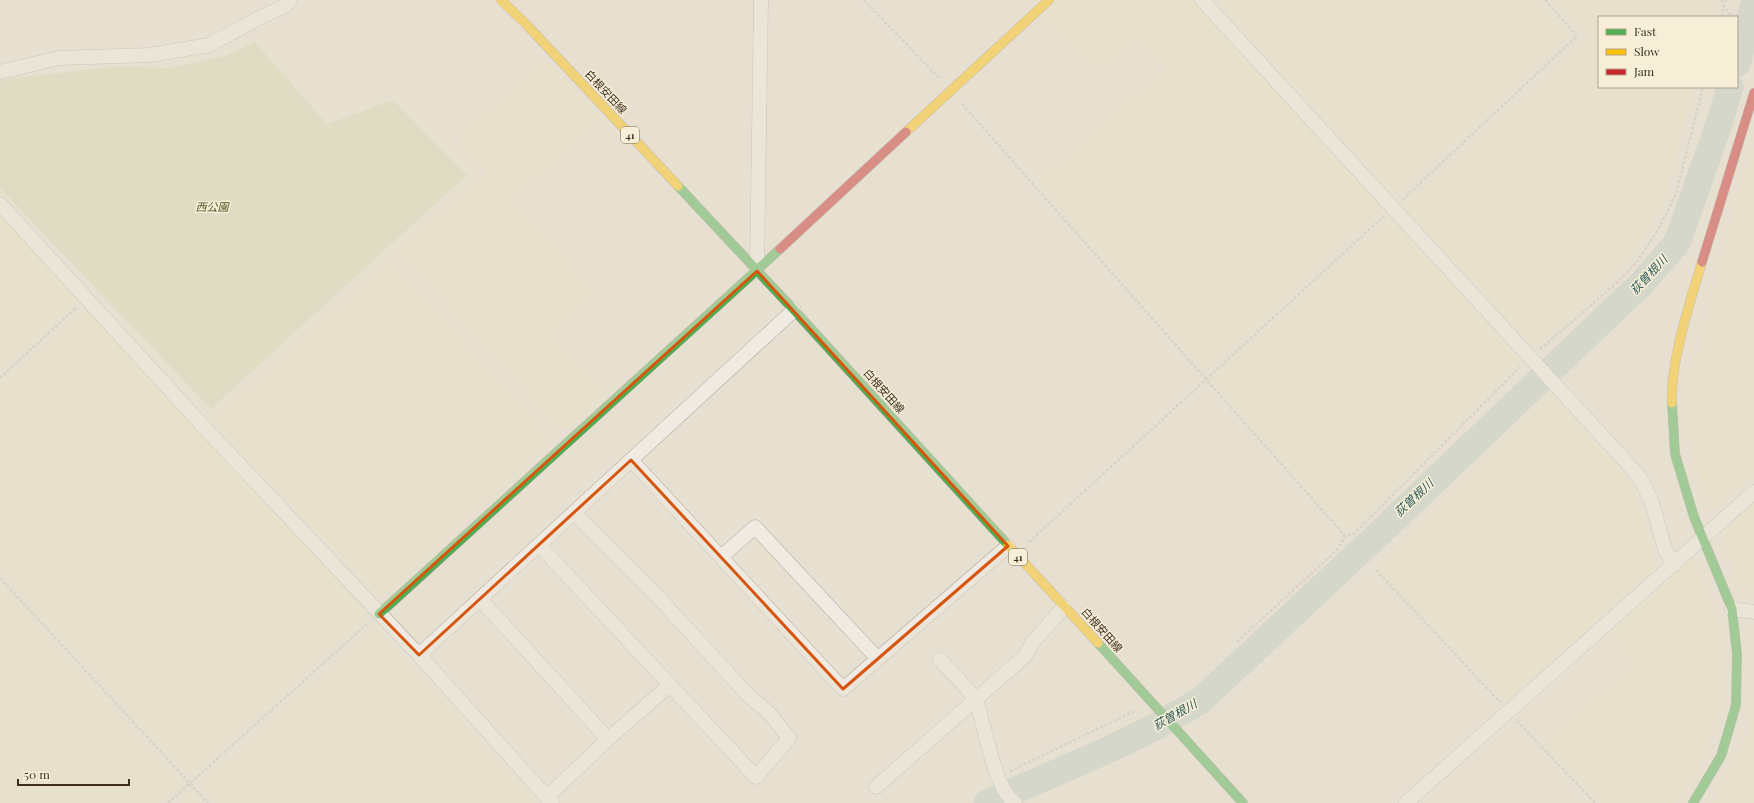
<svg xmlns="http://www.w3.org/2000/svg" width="1754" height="803" viewBox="0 0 1754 803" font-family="'Playfair Display','Noto Sans JP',serif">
	<rect width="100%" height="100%" fill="#e7e0d1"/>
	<path fill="#e6dfc2" d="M1058,0H1191L1380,207L1206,370L1039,182L1165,68L1137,37L1097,71L1043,15Z
		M1217,0H1537L1568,35L1396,194Z
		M1557,0H1713L1715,6L1712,17H1599V87H1693L1665,197L1648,230L1621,268L1534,347L1404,207L1592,38Z
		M543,60L600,117L512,200L594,292L549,335L606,394L562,431L399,252L486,173L458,138Z
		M1754,145V473L1714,510L1695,468L1688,428L1686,384L1701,342L1736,200Z
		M0,215L79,300L0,369Z
		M1391,218L1519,360L1345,531L1213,380Z
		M390,261L551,439L380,598L214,422Z
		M87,308L368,614L189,774L0,568V387Z
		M1552,396L1629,481L1646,526L1655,567L1506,700L1378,567Z
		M1754,503V595L1734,576L1723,532Z
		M1691,558L1718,624L1720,700L1709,737L1698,766L1676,803H1603L1547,745L1634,662L1610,633Z
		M0,585L180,784L158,803H0Z
		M377,628L535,803H218L202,786Z
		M1754,690V803H1713L1732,768L1748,731Z
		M189,792L200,803H178Z"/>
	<path fill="#d6d7b3" d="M255,42L327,124L393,100L467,175L211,409L0,188V82L7,79L119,66L171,68L225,56Z"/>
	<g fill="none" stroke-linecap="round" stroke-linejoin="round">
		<path stroke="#bcccc2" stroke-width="27" d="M1737,64L1754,4
			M987,803L1110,749L1155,727L1200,701L1367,545L1641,284L1677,243L1720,121L1730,87"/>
		<g stroke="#ada599" stroke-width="15">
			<path id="street" d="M1202,0L1639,476L1651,500L1665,549L1674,565
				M0,72L59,58L150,55L209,45L259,18L285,6L290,0
				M0,204L203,426L419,655L552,803
				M757,271L761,0
				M631,460L843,689L1008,546
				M539,545L756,777L789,738L770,714L747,694L658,597L574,513
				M721,557L755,527L878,659
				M480,599L608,739
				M1732,609L1754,612
				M419,655L794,310
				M940,660C948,669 971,691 976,701C986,727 993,787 1015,803
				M876,787L1025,656L1032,643L1064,607
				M547,797L608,739L670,685
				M1406,803L1754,492"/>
		</g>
		<g stroke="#9c958a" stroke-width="10">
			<path id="fast" d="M678,186L794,310L1008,545
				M1672,403L1675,454L1694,517L1732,609L1737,654L1736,705L1721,756L1693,803
				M379,614L780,249
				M1098,643L1243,803"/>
		</g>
		<g stroke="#9c958a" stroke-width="10">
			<path id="slow" d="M501,0L525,23L678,186
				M906,132L1049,0
				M1672,403C1670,364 1690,301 1702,262
				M1008,545L1098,643"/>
		</g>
		<g stroke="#9c958a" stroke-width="10">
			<path id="jam" d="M780,249L906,132
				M1702,262L1754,93"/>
		</g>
		<path stroke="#c8c2b9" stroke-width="2.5" stroke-dasharray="3 2" stroke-linecap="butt" d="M864,0L940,79
			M1721,0L1724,7L1733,17
			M1721,17L1726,0
			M1737,21L1754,39
			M962,104L1345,536
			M1402,200L1577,36L1545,0
			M1540,349L1618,282L1636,263L1658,230L1676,194L1703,87
			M0,378L77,307
			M1029,542L1384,216
			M1376,570L1500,702
			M0,578L208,803
			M1237,642L1338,549L1345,536L1355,533L1520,367
			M1517,721L1595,803
			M1010,771L1135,711
			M168,803L367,624"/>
		<use href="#street" stroke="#efebe3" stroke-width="14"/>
		<use href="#fast" stroke="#4caf50" stroke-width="9"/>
		<use href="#slow" stroke="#ffc107" stroke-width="9"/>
		<use href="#jam" stroke="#c62828" stroke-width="9"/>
	</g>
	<path d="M0 0H1754V803H0ZM757,271L1008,546L843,689L631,460L419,655L379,614Z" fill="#e7e0d1" fill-opacity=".55" fill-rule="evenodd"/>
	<path fill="none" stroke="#d7550e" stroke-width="3" stroke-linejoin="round" d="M757,271L1008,546L843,689L631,460L419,655L379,614Z"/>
	<g text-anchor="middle" stroke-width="3" stroke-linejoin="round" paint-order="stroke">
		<g fill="#f7eed8" stroke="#756857" stroke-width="1">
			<rect x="621" y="127" width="18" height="16" rx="3"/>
			<rect x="1009" y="549" width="18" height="16" rx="3"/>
		</g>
		<g font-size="10" font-weight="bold" fill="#3d2e20">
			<text x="630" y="139">41</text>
			<text x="1018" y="561">41</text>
		</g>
		<g font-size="11" fill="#3d2e20" stroke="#f7eed8">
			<text transform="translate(606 92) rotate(47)" y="4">白根安田線</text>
			<text transform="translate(884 391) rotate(48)" y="4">白根安田線</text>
			<text transform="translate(1102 630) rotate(48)" y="4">白根安田線</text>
		</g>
		<g font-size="11" font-style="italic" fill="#4d5a26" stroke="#f7eed8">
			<text x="212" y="211">西公園</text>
		</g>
		<g font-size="12" font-style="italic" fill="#2f5d5a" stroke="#f7eed8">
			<text transform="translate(1649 275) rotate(-47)" y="4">荻曽根川</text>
			<text transform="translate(1414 498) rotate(-43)" y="4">荻曽根川</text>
			<text transform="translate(1175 715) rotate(-30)" y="4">荻曽根川</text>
		</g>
	</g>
	<rect x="1598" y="16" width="140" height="72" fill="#f7eed8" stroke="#ada18e"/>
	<rect x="1606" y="29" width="20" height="6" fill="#4caf50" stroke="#ada18e"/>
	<text x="1634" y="36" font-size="12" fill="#3d2e20">Fast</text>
	<rect x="1606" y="49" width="20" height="6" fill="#ffc107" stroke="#ada18e"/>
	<text x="1634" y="56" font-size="12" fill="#3d2e20">Slow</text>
	<rect x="1606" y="69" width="20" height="6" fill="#c62828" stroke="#ada18e"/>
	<text x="1634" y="76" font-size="12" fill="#3d2e20">Jam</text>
	<path d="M18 779v6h111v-6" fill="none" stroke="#3d2e20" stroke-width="2"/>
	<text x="24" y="779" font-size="12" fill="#3d2e20" stroke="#f7eed8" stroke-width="3" paint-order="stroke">50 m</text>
</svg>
